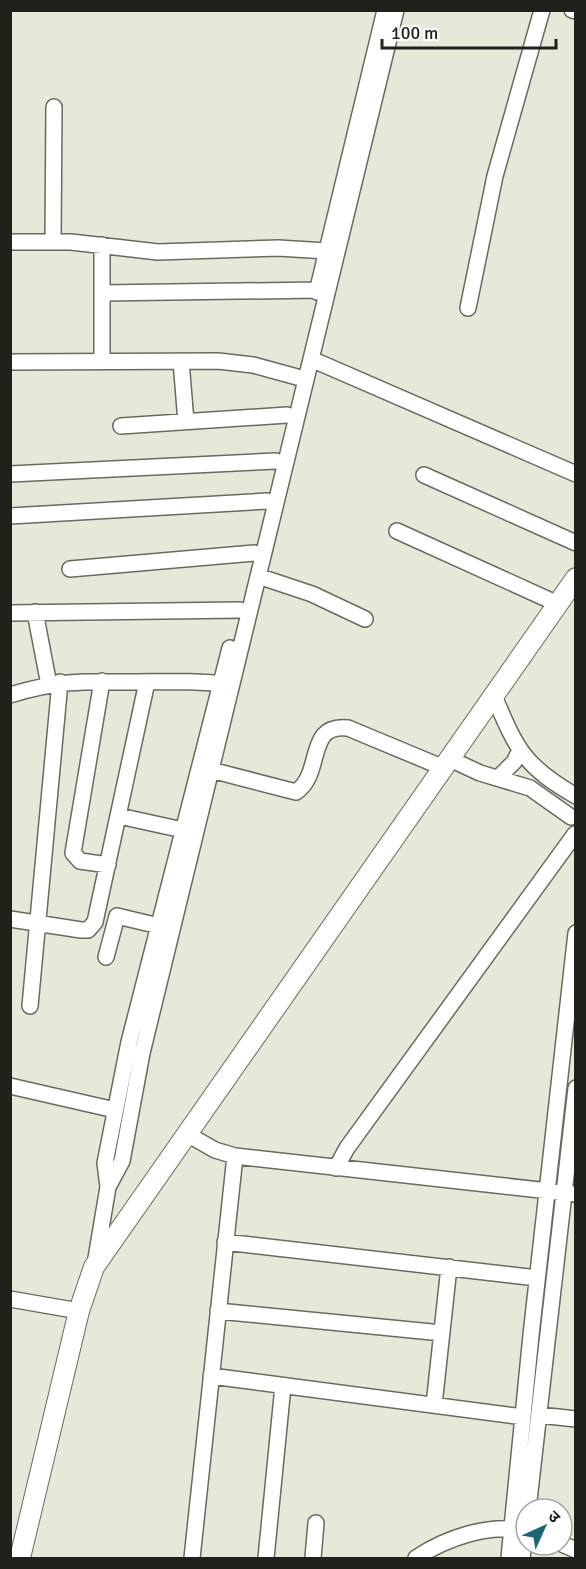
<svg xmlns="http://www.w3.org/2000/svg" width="586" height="1569" viewBox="0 0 586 1569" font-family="Signika,'Noto Sans Devanagari',sans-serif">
	<rect width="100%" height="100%" fill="#e6e9da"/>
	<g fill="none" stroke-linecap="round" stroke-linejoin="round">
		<g stroke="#696b5e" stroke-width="18">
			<path id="minor" d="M572,10L576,11
				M53,241L54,107
				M10,242H71L158,252L278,248L327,251
				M102,245V361
				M317,292L385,10
				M102,293L318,290
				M468,308L495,176L542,10
				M311,359L576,474
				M181,361L186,422
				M10,362L218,361L253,365L297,377
				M121,426L287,415
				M10,474L276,461
				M424,475L576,543
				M10,516L267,501
				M397,531L558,604
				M70,569L254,553
				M258,576L312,594L365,619
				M35,612L49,685
				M10,613L240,610
				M102,681L73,853L80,861L108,865
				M10,695C55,681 82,681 128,682C162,682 195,680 229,685
				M494,696C517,750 524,766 576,796
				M450,759L480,773L530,788L571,817
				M211,770L296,792C324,773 305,723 348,728L444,768
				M498,778L514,762L519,752
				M119,816L183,830
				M10,919L81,930H88L95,922L147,682
				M106,957L117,916L159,926
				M30,1006L60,682
				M10,1086L115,1110
				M187,1134L215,1150L235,1156L576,1194
				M336,1168L347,1148L575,834
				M108,1187L105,1163L129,1042L230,648
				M225,1242L537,1278
				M95,1264L108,1187L122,1161L142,1053L396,10
				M10,1299L79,1311
				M218,1311L442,1333
				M211,1376L523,1417
				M434,1405L449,1267
				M539,1415L576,1419
				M528,1509L576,1088
				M562,1544L576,1550
				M192,1558L235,1156
				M266,1558L283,1386
				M313,1558L316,1523
				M416,1558C446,1538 489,1523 526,1531
				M509,1558L531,1335L576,933
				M522,1558L526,1527"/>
		</g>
		<g stroke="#696b5e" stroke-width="22">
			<path id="major" d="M20,1558L79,1311L94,1267L576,578"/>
		</g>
		<use href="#minor" stroke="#fff" stroke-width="15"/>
		<use href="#major" stroke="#fff" stroke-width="20"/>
	</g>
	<rect width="586" height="1569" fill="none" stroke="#20211b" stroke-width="24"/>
	<g transform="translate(544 1527) rotate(45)"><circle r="28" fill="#ffffff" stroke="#a6a6a4" stroke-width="1.5"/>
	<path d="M0-4.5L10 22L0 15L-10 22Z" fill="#1e6574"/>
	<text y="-9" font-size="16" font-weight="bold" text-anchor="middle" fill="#20211b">उ</text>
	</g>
	<path d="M382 39v9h174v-9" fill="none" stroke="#20211b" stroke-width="3"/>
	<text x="391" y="39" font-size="18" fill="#20211b" stroke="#ffffff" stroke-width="4.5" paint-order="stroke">100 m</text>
</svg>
